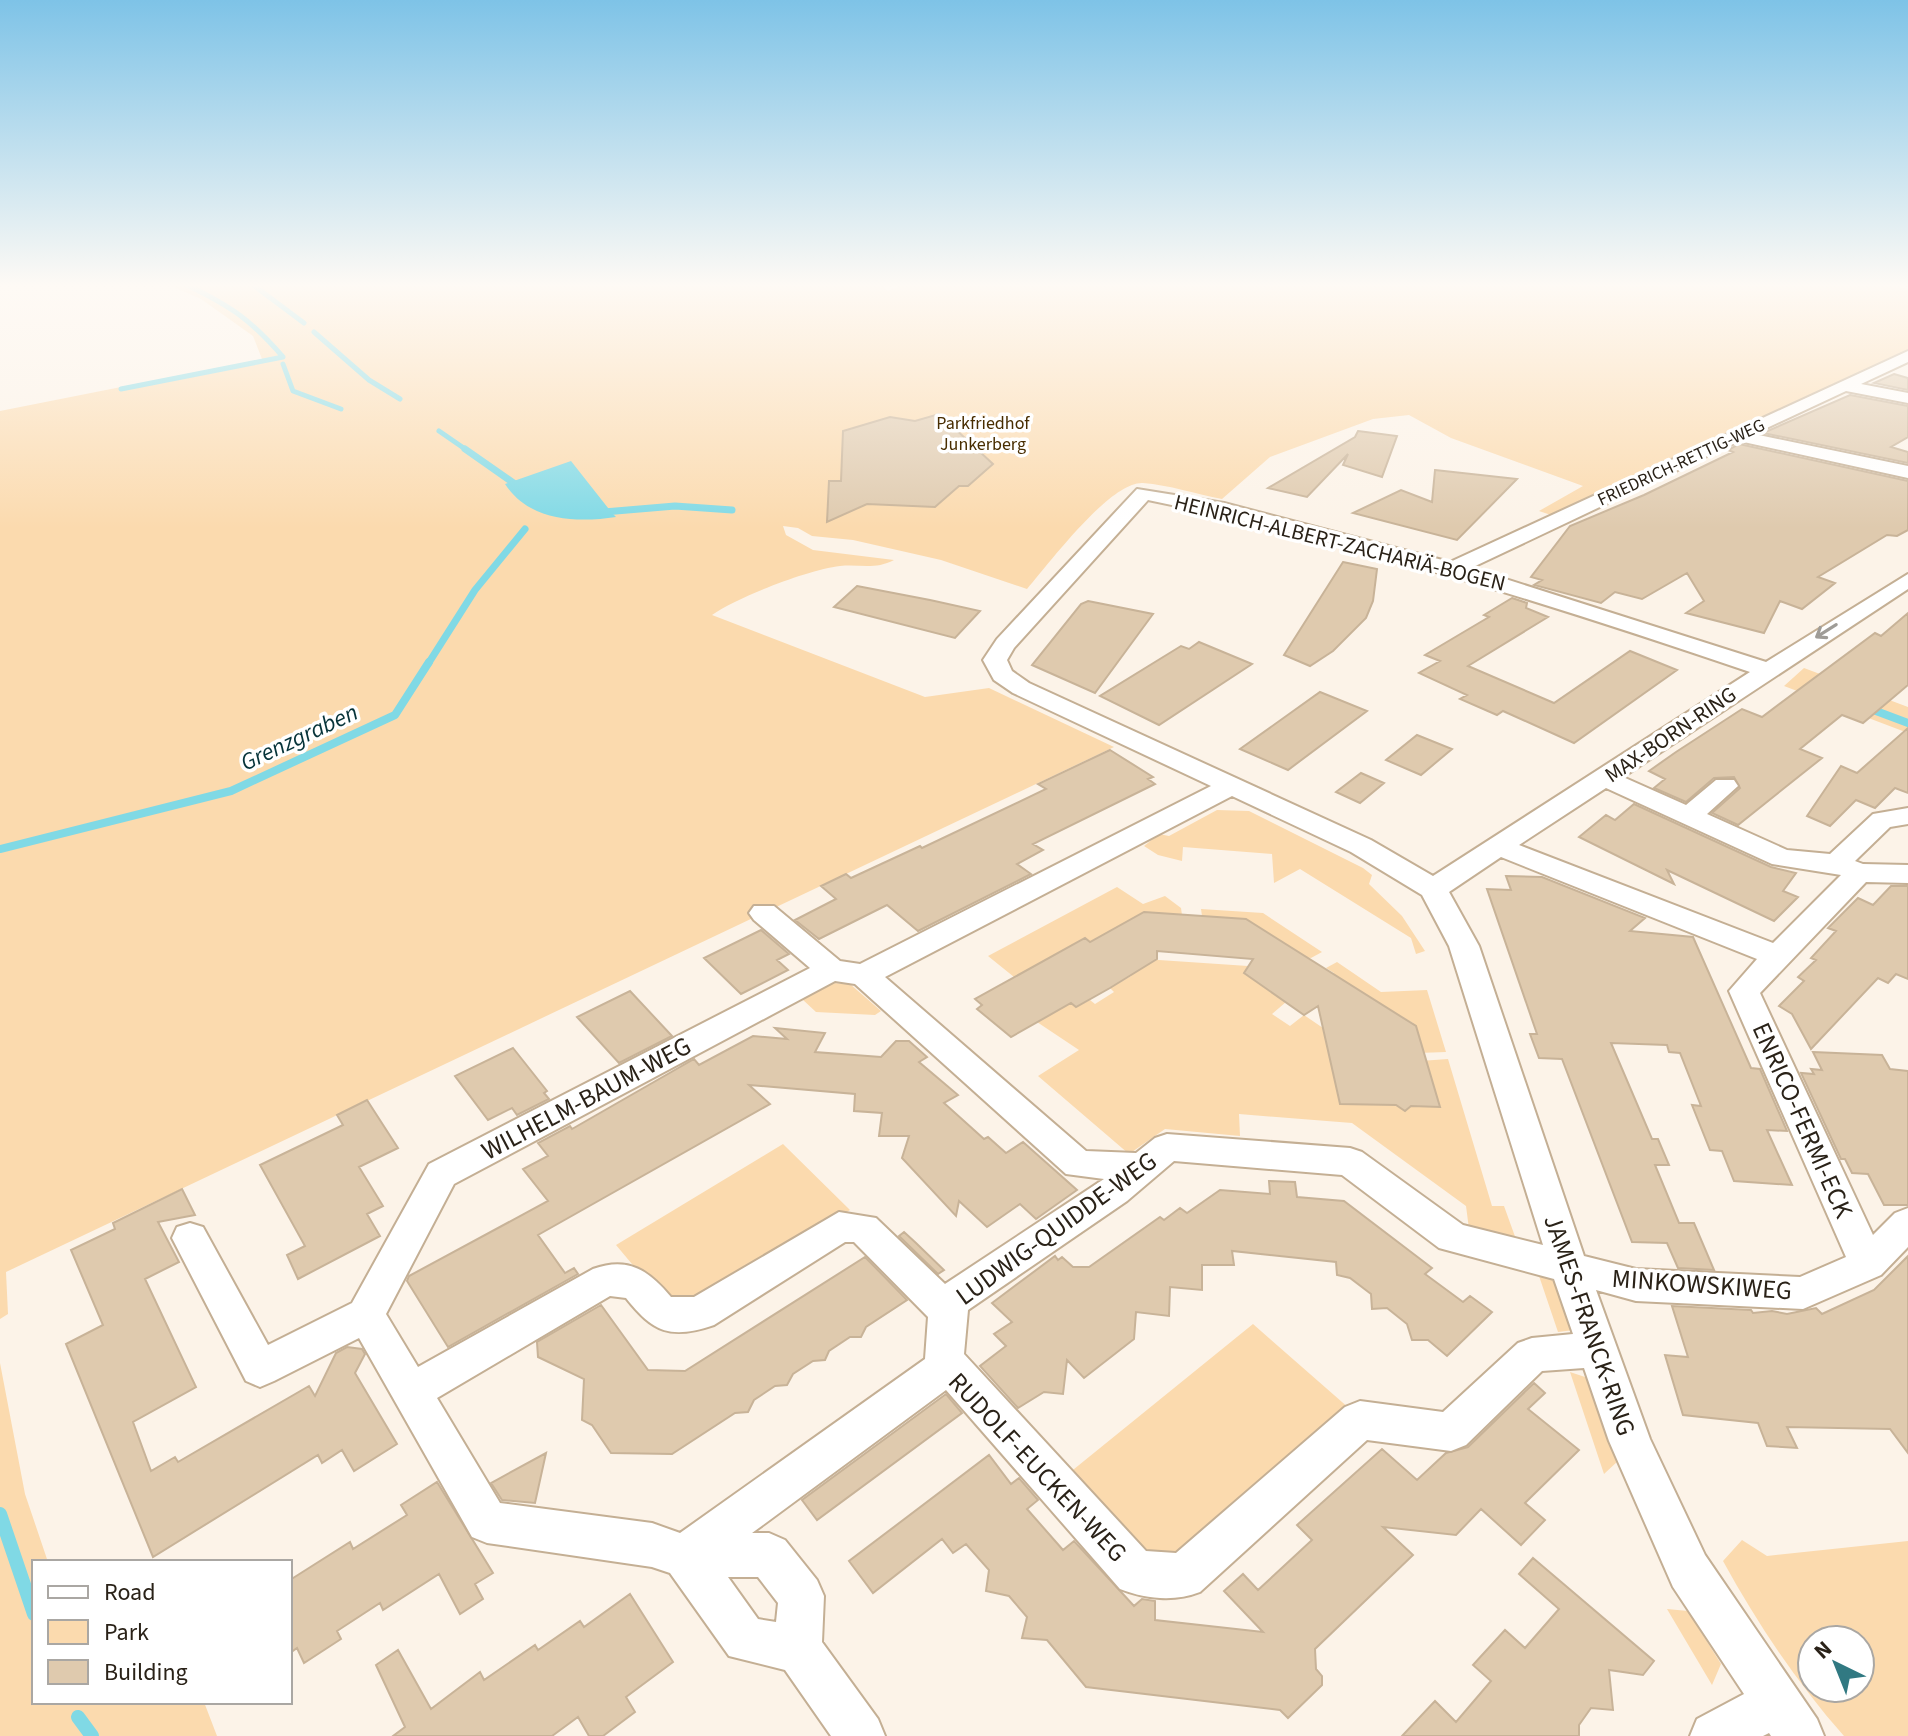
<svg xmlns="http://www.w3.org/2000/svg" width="1908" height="1736" viewBox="0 0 1908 1736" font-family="'Source Sans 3',sans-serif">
	<rect width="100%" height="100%" fill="#fcf3e8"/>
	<path fill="#fbdaae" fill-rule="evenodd" d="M169,285H882L887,291L903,285H1890L1908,289V351L1551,515L1539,511L1583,486L1451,438L1409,415L1373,419L1270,457L1222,499C1196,494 1169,485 1143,483C1110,481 1048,565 1027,589L941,560L853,540L812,536L798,528L783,526L786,535L813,550L894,560C875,570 860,564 840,566C807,570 738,597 712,615L925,697L989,688L1114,747L6,1272L8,1314L0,1319V411L262,359L253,336L201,299Z
		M1804,668L1908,707V733L1784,686Z
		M1217,810L1249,811L1363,868L1372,875L1369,884L1402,916L1425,951L1416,954L1411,938L1300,869L1274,883L1272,854L1183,847L1182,861L1158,855L1144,846L1159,834L1169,836Z
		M1117,887L1143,904L1165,896L1181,908L1182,915L1090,942L1084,938L1058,953L1034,974L1028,970L1014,977L988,956Z
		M1201,909L1263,913L1322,952L1311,958L1303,957L1202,916Z
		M1144,959L1248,966L1244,973L1286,1002L1272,1014L1290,1026L1304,1015L1323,1028L1341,1104L1396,1105L1405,1111L1411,1106H1439L1428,1065L1420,1061L1448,1059L1492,1206H1504L1517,1242L1469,1229L1466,1206L1352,1123L1239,1114L1240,1136L1165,1129L1129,1154L1038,1076L1079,1050L1037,1022L1071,1003L1076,1007L1090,1000L1095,1004L1114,992L1110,988L1131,976L1132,966Z
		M1337,962L1381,992L1427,990L1446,1052L1418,1053L1422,1046L1418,1031L1410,1026L1413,1023L1331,976L1334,973L1326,968Z
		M833,983L850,984L881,1011L875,1015L816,1012L802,999Z
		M783,1144L850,1210L693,1309L668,1307L616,1245Z
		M1538,1273L1559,1283L1574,1330L1558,1332Z
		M1253,1324L1350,1409L1174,1566L1143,1563L1063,1478Z
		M0,1363L25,1494L48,1562H34V1702H204L217,1736H0Z
		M1570,1372L1591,1379L1618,1461L1604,1474Z
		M1742,1540L1767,1556L1908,1541V1736H1844C1797,1683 1757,1623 1723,1561ZM1812,1640H1860V1688H1812Z
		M1667,1609L1688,1611L1721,1664L1712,1685Z"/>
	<path fill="#80d9e5" d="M571,461L612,513L616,517C576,523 529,521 505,484Z"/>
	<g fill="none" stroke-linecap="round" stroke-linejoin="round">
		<path stroke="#80d9e5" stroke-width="5" d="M253,285L304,323
			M314,332L369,380L400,399
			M283,364L293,391L341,409
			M121,389L283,357C250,319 232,307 187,285
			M439,431L468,451"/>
		<path stroke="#80d9e5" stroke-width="7" d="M465,449L518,486
			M604,512L675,506L732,510
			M428,664L475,590L525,529"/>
		<path stroke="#80d9e5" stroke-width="8" d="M1868,708L1908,723
			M0,849L231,791L395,715L429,662"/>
		<path stroke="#80d9e5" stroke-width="14" d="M0,1514L34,1614
			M78,1717L92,1736"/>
	</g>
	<path fill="#dfcaae" stroke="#c8b398" stroke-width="2" d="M1894,374L1908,378V390L1874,383Z
		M1850,395L1908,406V437L1891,447L1908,452V463L1763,433Z
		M939,414L993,464L968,486H959L935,507L867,504L827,522L829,481H841L843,431L890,417L915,421Z
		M1358,431L1397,436L1382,477L1343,465L1348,454L1307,497L1268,488L1355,437Z
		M1739,444L1908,481V530L1897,536L1887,535L1818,577L1835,583L1802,609L1780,601L1764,633L1686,613L1704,601L1687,573L1642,599L1615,592L1601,603L1534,585L1542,580L1531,577L1570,526L1644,495L1733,452L1728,450Z
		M1435,470L1517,479L1457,540L1353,513L1401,490L1432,502Z
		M1343,562L1377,569L1373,601L1366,618L1333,651L1310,666L1284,655Z
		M857,586L930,600L980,611L955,638L834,607Z
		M1512,598L1527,603L1526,608L1548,617L1468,666L1554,703L1630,651L1677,670L1574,743L1503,711L1497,715L1460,699L1467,695L1419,673L1440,661L1425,655L1489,617L1484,615Z
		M1088,601L1153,614L1095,693L1032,665L1081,604Z
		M1908,613V685L1863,723L1842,715L1800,749L1822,758L1738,825L1712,813L1740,788L1734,777L1714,778L1686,802L1654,788L1665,779L1649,771L1676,752L1742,709L1762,717L1875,633L1881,636Z
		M1199,642L1252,664L1159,725L1100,696L1181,646L1189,649Z
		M1320,692L1367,711L1288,770L1240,749Z
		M1908,728V793L1895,788L1875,808L1856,800L1830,826L1807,816L1841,766L1857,773Z
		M1417,735L1452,749L1421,775L1386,760Z
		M1110,750L1153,777L1148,779L1155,784L1033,844L1043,850L1017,864L1031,874L918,931L887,905L819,939L795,920L836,899L821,886L846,874L851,878L920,846L922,848L1046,789L1038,784Z
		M1361,773L1384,783L1360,803L1336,792Z
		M1634,804L1771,867L1796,873L1783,891L1798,897L1774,921L1667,870L1674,884L1579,837L1606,815L1615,820Z
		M1506,876L1542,877L1645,918L1630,931L1693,937L1751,1068L1760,1069L1787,1131L1767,1130L1792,1185L1734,1181L1722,1151L1710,1150L1692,1105L1701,1106L1680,1053L1669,1052L1667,1045L1611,1043L1652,1139H1658L1669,1165H1655L1679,1223H1694L1714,1270L1678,1268L1667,1243L1632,1242L1562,1059L1539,1058L1530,1034H1537L1487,889L1511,890Z
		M1891,886H1908V979L1896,974L1888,983L1878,978L1811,1049L1792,1014L1779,1006L1804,981L1798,977L1816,960L1811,958L1836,931L1828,928L1858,898L1873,905Z
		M1144,912L1246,919L1416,1026L1440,1107L1411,1106L1405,1111L1396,1105L1340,1104L1318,1006L1304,1015L1244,973L1253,959L1157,951V959L1110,988L1076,1007L1071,1003L1011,1037L977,1009L982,1005L975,999L1085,938L1090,942Z
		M761,930L789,954L777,960L788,970L741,994L704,958Z
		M630,991L672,1036L619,1063L577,1017Z
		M775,1028L825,1033L815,1052L881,1057L896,1041H909L927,1057L919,1062L958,1095L944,1103L984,1139L988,1137L1006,1153L1023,1142L1077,1190L1036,1219L1020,1204L987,1227L959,1201L956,1216L902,1158L909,1136H879L882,1113L854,1111L855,1094L749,1085L770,1104L538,1235L565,1273L574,1268L578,1274L448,1347L407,1281L409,1276L548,1201L523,1169L548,1156L538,1143L570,1126L572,1129L694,1059L699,1065L753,1036L787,1039Z
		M513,1048L547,1091L544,1093L549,1099L517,1115L512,1108L488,1120L455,1076Z
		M1813,1052L1882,1055L1890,1069L1908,1071V1205H1884L1868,1174L1852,1173L1845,1159H1841L1801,1073L1814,1074L1811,1069L1822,1070Z
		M367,1100L398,1148L359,1167L383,1206L367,1214L380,1236L298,1279L287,1255L305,1246L260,1165L343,1125L337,1115Z
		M1269,1181L1295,1182L1297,1197L1344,1201L1432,1268L1425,1274L1463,1302L1470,1296L1492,1312L1447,1356L1428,1340H1412L1407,1324L1387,1308L1372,1309L1371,1294L1350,1278L1337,1275L1336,1262L1232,1251L1234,1265H1202V1290L1170,1287L1169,1316L1136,1312L1134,1339L1084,1378L1067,1360L1063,1394L1044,1392L1018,1408L980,1366L1006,1346L994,1334L1012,1322L992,1303L1055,1256L1058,1260L1062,1257L1073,1267H1089L1160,1217L1164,1220L1180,1208L1187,1213L1220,1190L1270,1194Z
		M182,1189L195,1215L158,1222L179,1262L145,1279L196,1387L133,1422L151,1471L175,1457L178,1462L309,1386L315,1396L336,1353L347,1347L362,1349L365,1354L355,1373L397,1444L354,1471L342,1450L322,1463L318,1455L153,1557L66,1344L103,1325L71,1250L115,1229L113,1223Z
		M904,1232L916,1243L944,1270L938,1274L899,1236Z
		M1908,1256V1453L1890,1429L1787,1427L1797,1448L1767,1446L1758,1423L1683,1415L1665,1355L1688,1357L1672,1306L1751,1310L1753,1313L1772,1311L1787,1314L1816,1308L1822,1314L1874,1290Z
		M865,1257L907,1300L866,1327L861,1337H850L829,1351L825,1360L813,1361L793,1374L787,1385L775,1386L754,1400L748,1412L735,1413L672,1454L611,1453L592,1425L582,1420L584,1379L538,1357L537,1342L601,1305L648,1370L685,1371Z
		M1534,1383L1545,1393L1528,1409L1579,1450L1525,1503L1545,1520L1521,1545L1481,1509L1456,1535L1383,1527L1413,1555L1315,1649L1316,1669L1322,1676V1685L1288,1718L1280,1710L1086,1687L1047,1640L1022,1638L1027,1617L1009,1596L986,1591L989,1570L966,1544L953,1553L942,1539L873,1593L849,1561L989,1455L1011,1484L1019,1478L1038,1500L1027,1509L1063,1550L1074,1541L1134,1606L1142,1599L1155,1601V1620L1263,1632L1224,1591L1243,1574L1258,1590L1312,1540L1297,1525L1382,1449L1417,1480L1446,1453L1468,1447Z
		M946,1394L962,1413L817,1520L802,1500Z
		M546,1453L535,1503L502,1500L491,1483Z
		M437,1482L493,1573L475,1584L483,1599L460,1614L439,1574L383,1610L380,1603L337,1631L341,1639L304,1663L297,1648L290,1653V1580L350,1542L353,1549L407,1515L401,1505Z
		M1533,1558L1654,1661L1643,1675L1609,1670L1613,1710L1591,1708L1579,1725V1736H1402L1435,1701L1456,1722L1491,1681L1473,1665L1505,1630L1525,1648L1559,1609L1519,1574Z
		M630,1594L673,1662L626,1697L635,1712L603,1736H589L578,1717L552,1736H393L405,1727L376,1665L398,1650L431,1709L480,1672L484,1680L535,1645L538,1650L580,1621L584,1627Z"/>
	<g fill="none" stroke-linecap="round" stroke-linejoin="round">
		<g stroke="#c4af94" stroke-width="4">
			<path id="street" d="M1908,351V362L1861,384L1908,393V403L1846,391L1754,434L1908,466V478L1739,441L1471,568L1766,662L1908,574V589L1623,777L1686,805L1716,780H1734L1738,786L1707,814L1787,850L1830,854L1873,814L1908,808V824L1890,827L1855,861L1863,864L1908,865V883L1866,882L1760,993L1873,1235L1895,1213L1908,1208V1247L1881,1275L1803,1309L1636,1301L1596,1290L1650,1439L1705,1555L1817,1719L1824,1736H1771L1769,1733L1763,1736H1690L1697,1719L1744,1694L1673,1587L1609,1441L1584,1368L1542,1371L1466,1445L1451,1451L1367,1440L1200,1592C1175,1602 1145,1599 1120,1589L946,1390L752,1533H769L785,1540L817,1580L824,1596L822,1642L878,1719L885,1736H831L785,1670L729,1656L670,1573L652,1567L487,1543L472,1537L359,1338L274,1381L260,1387L246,1381L172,1238L177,1227L190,1223L203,1227L268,1345L352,1303L429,1164L810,968L754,920L749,913L754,906H774L840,961L860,964L1211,786L1013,693L994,680L983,660L997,639L1137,489L1224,503L1450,562ZM1148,500C1354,542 1552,605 1750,672L1433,876L1371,840L1029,683L1012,671L1007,660L1014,648ZM1606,788L1772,864L1841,875L1773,943L1519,845ZM1232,796L1351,852L1422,895L1449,946L1543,1245L1463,1225L1362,1152L1350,1148L1167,1134L1155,1138L1136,1153L1086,1151L885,977ZM1501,857L1757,959L1729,991L1846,1257L1800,1277L1636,1269L1584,1256L1479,946L1449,892ZM835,981L855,984L1066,1174L1104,1179L945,1284L876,1218L839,1212L694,1297H671C649,1271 629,1256 593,1269L418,1367L386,1314L454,1184ZM1174,1161L1342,1175L1439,1248L1554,1279L1573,1334L1532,1338L1518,1343L1443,1412L1360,1401L1345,1407L1176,1553L1146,1551L964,1354L968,1310L1127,1201ZM845,1242H854L928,1317L925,1359L680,1533L652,1523L500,1503L437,1398L610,1296L626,1298C653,1332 670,1340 714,1325ZM728,1577H758L778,1603L776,1622L758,1619Z"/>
		</g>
		<use href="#street" fill="#fff" fill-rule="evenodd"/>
	</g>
	<defs><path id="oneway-shaft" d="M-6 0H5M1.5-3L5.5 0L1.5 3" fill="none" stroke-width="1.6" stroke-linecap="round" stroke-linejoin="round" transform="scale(2)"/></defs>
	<use stroke="#9f9c97" href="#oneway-shaft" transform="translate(1826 631) rotate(148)"/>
	<linearGradient id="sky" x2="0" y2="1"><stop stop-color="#7ec3e7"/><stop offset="0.54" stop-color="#fefaf5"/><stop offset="1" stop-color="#fefaf5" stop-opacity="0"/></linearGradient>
	<rect width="1908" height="528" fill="url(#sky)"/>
	<g text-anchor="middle" stroke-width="7" stroke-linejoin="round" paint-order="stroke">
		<g font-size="18" fill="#482d00" stroke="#fff">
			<text x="983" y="429">Parkfriedhof<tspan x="983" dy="21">Junkerberg</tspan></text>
		</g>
		<g font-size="18" fill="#2a2218" stroke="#fff">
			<text transform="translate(1681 462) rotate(-25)" y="6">FRIEDRICH-RETTIG-WEG</text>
		</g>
		<g font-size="22" fill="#2a2218" stroke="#fff">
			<text transform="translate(1340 542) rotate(14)" y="8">HEINRICH-ALBERT-ZACHARIÄ-BOGEN</text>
			<text transform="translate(1670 734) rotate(-34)" y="8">MAX-BORN-RING</text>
		</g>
		<g font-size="24" font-style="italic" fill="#063339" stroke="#fff">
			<text transform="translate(299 737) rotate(-25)" y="8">Grenzgraben</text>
		</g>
		<g font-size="26" fill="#2a2218" stroke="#fff">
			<text transform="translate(586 1098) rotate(-28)" y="9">WILHELM-BAUM-WEG</text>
			<text transform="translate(1803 1120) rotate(66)" y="9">ENRICO-FERMI-ECK</text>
			<text transform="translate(1056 1228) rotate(-36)" y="9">LUDWIG-QUIDDE-WEG</text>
			<text transform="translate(1702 1284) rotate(4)" y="9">MINKOWSKIWEG</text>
			<text transform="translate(1590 1325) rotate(71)" y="9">JAMES-FRANCK-RING</text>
			<text transform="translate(1038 1467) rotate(47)" y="9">RUDOLF-EUCKEN-WEG</text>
		</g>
	</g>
	<rect x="32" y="1560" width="260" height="144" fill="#ffffff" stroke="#aaa7a3" stroke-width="2"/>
	<rect x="48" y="1586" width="40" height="12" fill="#ffffff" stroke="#aaa7a3" stroke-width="2"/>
	<text x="104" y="1600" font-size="24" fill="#2a2218">Road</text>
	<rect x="48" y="1620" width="40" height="24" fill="#fbdaae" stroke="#aaa7a3" stroke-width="2"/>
	<text x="104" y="1640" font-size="24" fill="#2a2218">Park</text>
	<rect x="48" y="1660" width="40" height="24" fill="#dfcaae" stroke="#aaa7a3" stroke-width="2"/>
	<text x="104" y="1680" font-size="24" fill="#2a2218">Building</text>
	<g transform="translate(1836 1664) rotate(317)"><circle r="38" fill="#ffffff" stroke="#aaa7a3" stroke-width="2"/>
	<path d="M0-6L14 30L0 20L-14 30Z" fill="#317982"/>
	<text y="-12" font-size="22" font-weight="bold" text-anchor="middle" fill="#2a2218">N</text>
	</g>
</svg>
